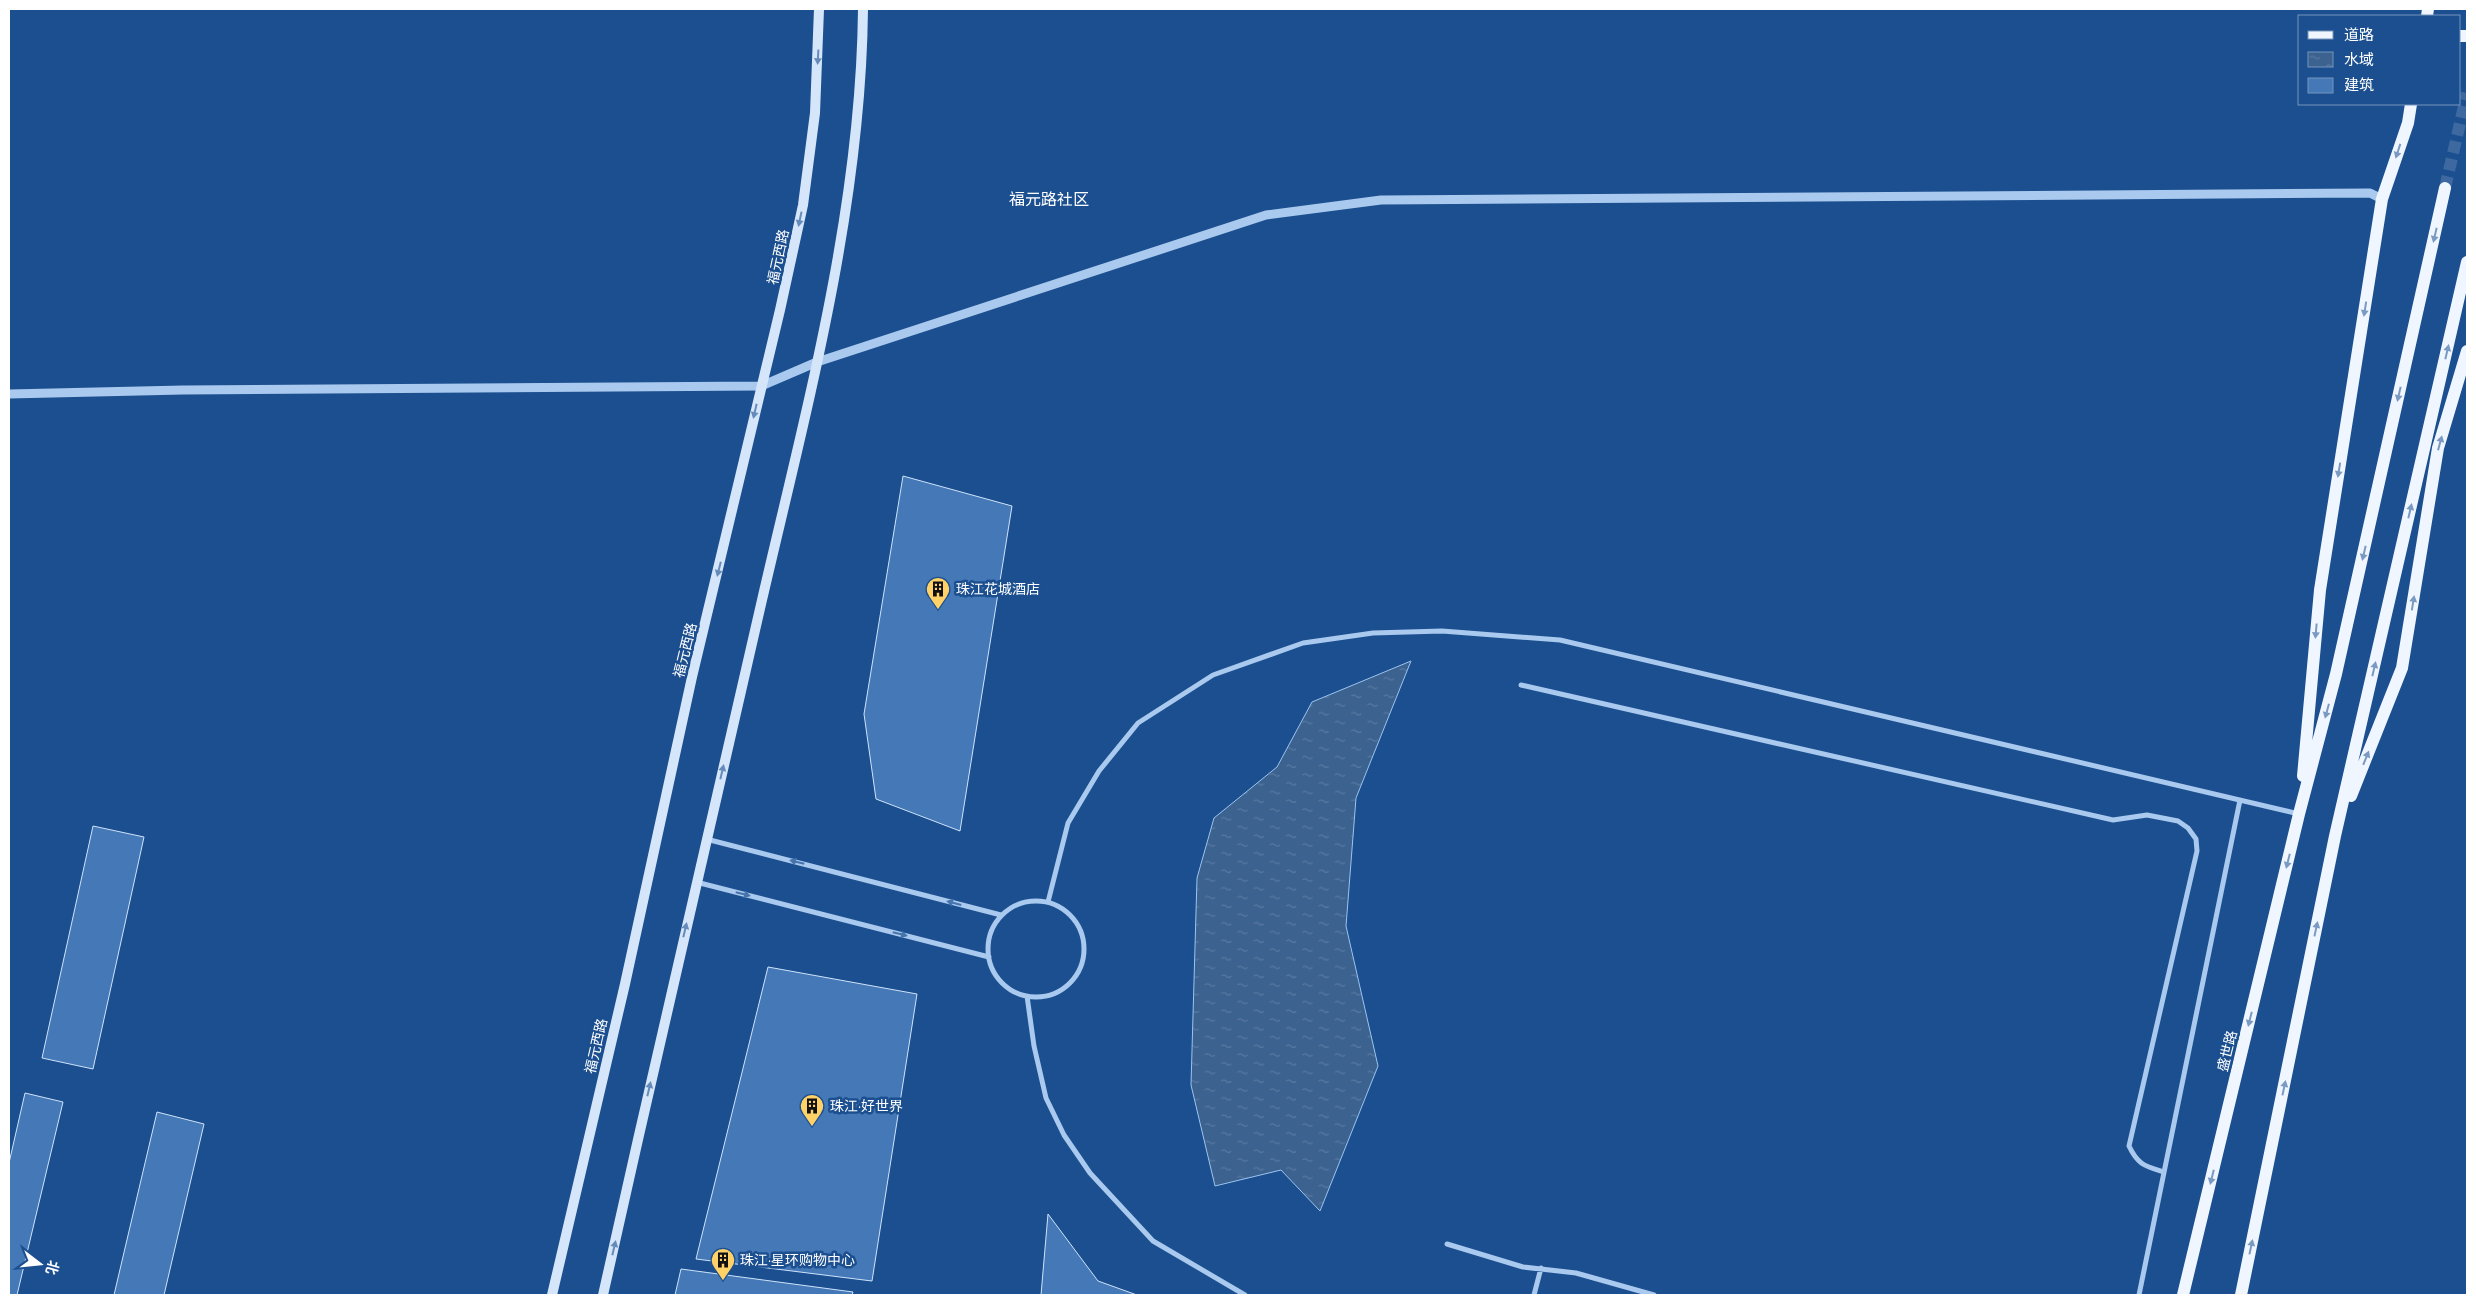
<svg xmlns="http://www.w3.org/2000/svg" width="2476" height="1304" viewBox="0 0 2476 1304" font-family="'Titillium Web','Noto Sans SC',sans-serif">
	<defs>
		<pattern id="water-ripples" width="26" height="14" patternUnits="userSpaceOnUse" patternTransform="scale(1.25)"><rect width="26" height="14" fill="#3c6290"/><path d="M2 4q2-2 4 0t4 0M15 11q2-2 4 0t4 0" fill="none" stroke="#597aa1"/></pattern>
	</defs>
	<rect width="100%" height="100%" fill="#1b4f8f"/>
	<path fill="url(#water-ripples)" stroke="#9cc4f0" d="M1411,661L1356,798L1346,926L1378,1066L1320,1211L1281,1170L1215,1186L1191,1085L1197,878L1214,818L1277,767L1312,702Z"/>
	<path fill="#4478b7" stroke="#cfe3fa" d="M903,476L1012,506L960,831L876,799L864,714Z
		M93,826L144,837L93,1069L42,1058Z
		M768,967L917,994L872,1281L696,1259Z
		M25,1093L63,1102L17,1295H9V1163Z
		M157,1112L204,1124L164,1295H114Z
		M1048,1214L1098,1281L1137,1295H1041Z
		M681,1269L853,1292L852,1295H675Z"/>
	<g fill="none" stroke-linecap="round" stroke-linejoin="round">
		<path stroke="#3d69a0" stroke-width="12" stroke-dasharray="12 6" stroke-linecap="butt" d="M2445,188L2467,93"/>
		<path stroke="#a9c9ee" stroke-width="5" d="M1521,685L2113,820L2147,815L2178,821L2188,828L2196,839L2197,851L2129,1146C2138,1165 2145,1166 2164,1172
			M706,839L1001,915
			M696,882L989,957
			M988 949a48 48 0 1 1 96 0a48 48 0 1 1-96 0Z
			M1048,902L1068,823L1099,771L1138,723L1213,675L1303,643L1373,633L1442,631L1560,640L2299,814
			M1027,996L1034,1046L1046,1098L1064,1135L1090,1173L1153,1241L1245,1295
			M1447,1244L1523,1267L1576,1273L1654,1295
			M1534,1295L1541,1268
			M2139,1295L2240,800"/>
		<path stroke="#a9c9ee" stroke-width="9" d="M9,394L183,390L761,386L817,362L1266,215L1381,200L2370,193L2382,199"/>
		<path stroke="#d6e6fa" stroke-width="10" d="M552,1295L625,984L692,677L780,310L803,205L815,113L819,9
			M603,1295C655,1063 708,831 762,600C807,406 861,209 863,9"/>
		<path stroke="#f0f6ff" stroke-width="12" d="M2427,16L2428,9
			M2460,36H2467
			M2303,776L2320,590L2382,199L2408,123L2411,104
			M2351,796L2402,668L2438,448L2467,351
			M2183,1295L2299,814L2336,674L2445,188
			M2241,1295L2335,836L2467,262"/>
	</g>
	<defs><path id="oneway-solid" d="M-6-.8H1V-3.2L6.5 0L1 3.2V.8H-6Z" transform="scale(1.25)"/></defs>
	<g fill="#668bba">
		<use href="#oneway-solid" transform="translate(818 57) rotate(93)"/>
		<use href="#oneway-solid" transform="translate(800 219) rotate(102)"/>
		<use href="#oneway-solid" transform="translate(755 411) rotate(103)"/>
		<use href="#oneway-solid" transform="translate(719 569) rotate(104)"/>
		<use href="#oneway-solid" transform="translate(722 772) rotate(-77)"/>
		<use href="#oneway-solid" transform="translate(685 930) rotate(-77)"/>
		<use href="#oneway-solid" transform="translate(649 1089) rotate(-77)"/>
		<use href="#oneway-solid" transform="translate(614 1248) rotate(-77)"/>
	</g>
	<g fill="#7b9ac1">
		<use href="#oneway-solid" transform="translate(2398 151) rotate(108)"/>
		<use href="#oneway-solid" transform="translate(2435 235) rotate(103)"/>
		<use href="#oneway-solid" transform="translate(2365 309) rotate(99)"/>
		<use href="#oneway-solid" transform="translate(2447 352) rotate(-77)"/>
		<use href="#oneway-solid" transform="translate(2399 394) rotate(103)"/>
		<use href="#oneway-solid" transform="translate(2440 443) rotate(-75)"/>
		<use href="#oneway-solid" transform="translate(2339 470) rotate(99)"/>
		<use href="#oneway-solid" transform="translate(2410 511) rotate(-77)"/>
		<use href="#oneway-solid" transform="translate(2364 553) rotate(103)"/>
		<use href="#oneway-solid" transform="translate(2413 603) rotate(-81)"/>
		<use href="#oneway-solid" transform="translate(2316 631) rotate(95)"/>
		<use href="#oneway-solid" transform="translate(2374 669) rotate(-77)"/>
		<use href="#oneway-solid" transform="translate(2327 711) rotate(105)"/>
		<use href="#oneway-solid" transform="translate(2366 758) rotate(-68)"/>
		<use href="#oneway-solid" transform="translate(2288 861) rotate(104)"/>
		<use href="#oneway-solid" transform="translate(2316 929) rotate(-78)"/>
		<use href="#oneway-solid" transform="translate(2250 1019) rotate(104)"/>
		<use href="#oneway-solid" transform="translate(2284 1088) rotate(-78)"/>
		<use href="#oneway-solid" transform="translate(2212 1177) rotate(104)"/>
		<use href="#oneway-solid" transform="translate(2251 1247) rotate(-78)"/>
	</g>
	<g fill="#4674ac">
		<use href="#oneway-solid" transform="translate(797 862) rotate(-166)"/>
		<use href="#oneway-solid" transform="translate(743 894) rotate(14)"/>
		<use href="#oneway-solid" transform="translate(954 903) rotate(-165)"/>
		<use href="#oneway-solid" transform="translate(900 934) rotate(14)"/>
	</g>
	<defs>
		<g id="building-pin" transform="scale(1.25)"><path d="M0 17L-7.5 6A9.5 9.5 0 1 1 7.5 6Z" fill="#ffd166" stroke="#1b4f8f"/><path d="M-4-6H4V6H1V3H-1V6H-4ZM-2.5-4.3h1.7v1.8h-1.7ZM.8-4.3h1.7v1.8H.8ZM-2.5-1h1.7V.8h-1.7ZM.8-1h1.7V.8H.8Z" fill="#111"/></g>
	</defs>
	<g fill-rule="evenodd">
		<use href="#building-pin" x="938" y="589"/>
		<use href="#building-pin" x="812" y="1106"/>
		<use href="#building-pin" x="723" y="1260"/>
	</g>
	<g text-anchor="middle" stroke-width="5" stroke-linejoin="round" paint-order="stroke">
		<g font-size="14" fill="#fff" stroke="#1b4f8f">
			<text transform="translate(778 257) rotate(-78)" y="5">福元西路</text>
			<text transform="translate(685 650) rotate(-76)" y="5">福元西路</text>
			<text transform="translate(596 1046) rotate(-77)" y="5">福元西路</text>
			<text transform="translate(2227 1051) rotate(-76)" y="5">盛世路</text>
		</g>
		<g font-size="14" fill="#fff" stroke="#1b4f8f" text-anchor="start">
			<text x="956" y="594">珠江花城酒店</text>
			<text x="830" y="1111">珠江·好世界</text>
			<text x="740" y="1265">珠江·星环购物中心</text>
		</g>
		<g font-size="16" fill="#fff" stroke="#1b4f8f">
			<text x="1049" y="205">福元路社区</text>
		</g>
	</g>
	<rect width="2476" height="1304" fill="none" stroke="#ffffff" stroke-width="20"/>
	<rect x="2298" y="15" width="162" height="90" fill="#1b4f8f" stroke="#7695bc"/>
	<rect x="2308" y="31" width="25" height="8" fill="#f0f6ff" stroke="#7695bc"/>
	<text x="2344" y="40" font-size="15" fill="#ffffff">道路</text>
	<rect x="2308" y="52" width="25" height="15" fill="url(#water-ripples)" stroke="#7695bc"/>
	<text x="2344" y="65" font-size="15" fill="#ffffff">水域</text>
	<rect x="2308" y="78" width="25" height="15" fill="#4478b7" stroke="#7695bc"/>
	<text x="2344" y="90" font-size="15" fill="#ffffff">建筑</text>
	<g transform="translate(40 1264) rotate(106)" stroke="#1b4f8f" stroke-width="4" paint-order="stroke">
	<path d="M0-4L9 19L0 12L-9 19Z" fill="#ffffff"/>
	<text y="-8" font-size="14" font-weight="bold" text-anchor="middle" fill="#ffffff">北</text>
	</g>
</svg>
